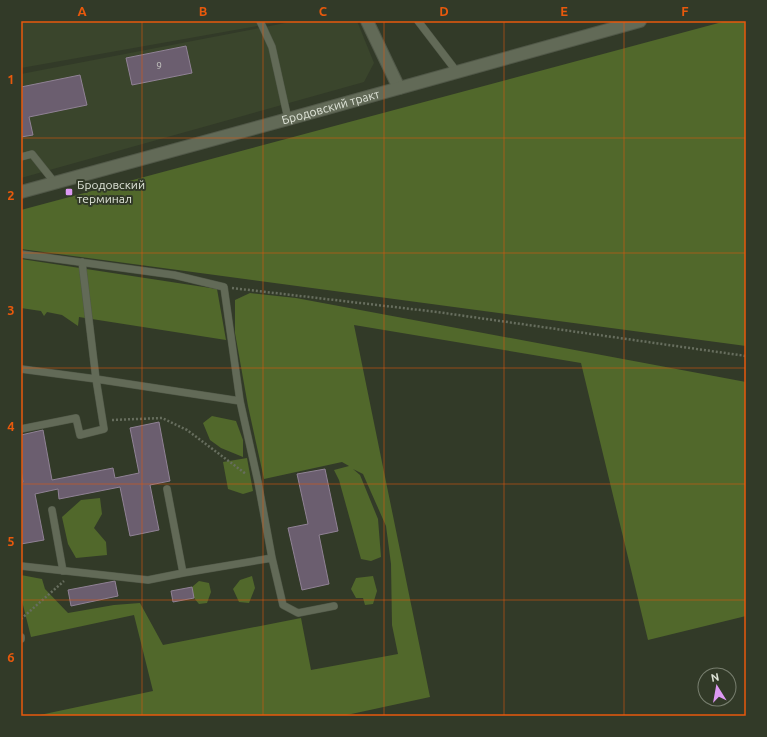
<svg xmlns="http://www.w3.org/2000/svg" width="767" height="737" viewBox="0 0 767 737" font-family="Ubuntu,sans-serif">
	<rect width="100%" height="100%" fill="#323a28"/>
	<path fill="#3a452c" d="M21,21H285L21,68Z
		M296,21H357L374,63L364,82L21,178V74Z"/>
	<path fill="#51682b" d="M726,21H746V346L21,249V210Z
		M21,259L217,289L226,340L79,317L78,326L62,315L47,312L44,316L41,311L21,308Z
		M250,293L296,298L746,382V616L648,640L581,363L354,325L430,697L342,716H35L153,691L134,615L31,637L21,597V575L42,579L45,589L68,613L114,605L140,603L163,645L301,618L311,670L398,654L392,625L391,564L386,526L363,474L353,469L360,475L378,519L381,557L371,561L361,559L339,480L334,470L349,466L342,462L264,479L248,406L235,333V300Z
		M212,416L236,421L243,440V457L221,448L210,440L203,423Z
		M247,458L253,491L243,494L228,489L223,462Z
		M100,498L102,514L94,528L106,542L107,555L76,558L68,544L62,517L81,500Z
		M252,576L255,588L249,603L239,602L233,589L240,580Z
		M373,576L377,591L373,604L365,605L363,598H356L351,589L356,578Z
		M199,581L209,583L211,592L207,603L199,604L194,598L192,587Z"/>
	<path fill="#6b5e6f" stroke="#908295" d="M186,46L192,73L132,85L126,58Z
		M80,75L87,105L29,117L33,135L21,137V87Z
		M159,422L170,481L150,485L159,530L130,536L120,487L59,499L58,489L35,494L44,540L21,544V483L23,482L21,470V435L43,430L52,480L113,468L115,478L139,473L130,428Z
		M325,469L338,531L319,535L329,584L302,590L288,528L308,524L297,474Z
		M115,581L118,596L71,606L68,590Z
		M192,587L194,598L173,602L171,591Z"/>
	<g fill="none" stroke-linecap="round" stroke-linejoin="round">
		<g stroke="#515848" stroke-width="8">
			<path id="service" d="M260,21L272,47L288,119
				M418,21L457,72
				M21,157L32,154L55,183
				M21,254L174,275L224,287L240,401L258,482L272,558L183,573L148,580L21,566
				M21,369L96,379L240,401
				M21,429L76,418L80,435L104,429L96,379L82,262
				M167,489L183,573
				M52,510L63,571
				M272,558L283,605L298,613L334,606
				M21,637V639"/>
		</g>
		<g stroke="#515848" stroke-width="14">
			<path id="minor" d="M367,21L399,88"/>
		</g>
		<g stroke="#515848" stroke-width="14">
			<g id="tertiary">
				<path id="s1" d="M21,192L288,119L640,21"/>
			</g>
		</g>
		<path stroke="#676e5e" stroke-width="2.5" stroke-dasharray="2 2" stroke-linecap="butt" d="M232,288L437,312L746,356
			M112,420L162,418L187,430L246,474
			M21,619L64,581"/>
		<use href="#service" stroke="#626a57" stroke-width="7"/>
		<use href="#minor" stroke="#626a57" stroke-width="12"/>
		<use href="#tertiary" stroke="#626a57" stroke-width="12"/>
	</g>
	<path fill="none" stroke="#e8590c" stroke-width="1" stroke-opacity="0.55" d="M142,21V716M263,21V716M384,21V716M504,21V716M624,21V716M21,138H746M21,253H746M21,368H746M21,484H746M21,600H746"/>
	<rect fill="#dd99f3" stroke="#323a28" stroke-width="1.5" x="65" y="188" width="8" height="8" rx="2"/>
	<g text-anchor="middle" stroke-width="4" stroke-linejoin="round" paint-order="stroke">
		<g font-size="10" fill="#c2c2be">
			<text x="159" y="69">9</text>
		</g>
		<g font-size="12" fill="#dfe4d8" stroke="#323a28">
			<text dy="4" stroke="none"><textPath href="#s1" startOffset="321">Бродовский тракт</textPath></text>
		</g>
		<g font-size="12" fill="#dfe4d8" stroke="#323a28" text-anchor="start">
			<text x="77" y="189">Бродовский<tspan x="77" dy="14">терминал</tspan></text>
		</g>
	</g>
	<rect width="767" height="737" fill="none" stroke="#323a28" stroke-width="44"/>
	<g transform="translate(717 687) rotate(349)"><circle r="19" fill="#323a28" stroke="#777e6e"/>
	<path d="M0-3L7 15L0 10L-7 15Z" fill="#dd99f3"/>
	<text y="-6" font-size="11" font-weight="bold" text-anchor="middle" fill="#dfe4d8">N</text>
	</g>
	<rect x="22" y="22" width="723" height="693" fill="none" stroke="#e8590c" stroke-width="1.5"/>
	<g font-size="13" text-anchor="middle" font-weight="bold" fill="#e8590c">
		<text x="82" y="16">A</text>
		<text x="203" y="16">B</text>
		<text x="323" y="16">C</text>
		<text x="444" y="16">D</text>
		<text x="564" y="16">E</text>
		<text x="685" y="16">F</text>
		<text x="11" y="84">1</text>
		<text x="11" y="200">2</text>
		<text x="11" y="315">3</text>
		<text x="11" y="431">4</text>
		<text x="11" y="546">5</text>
		<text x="11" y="662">6</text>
	</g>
</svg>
